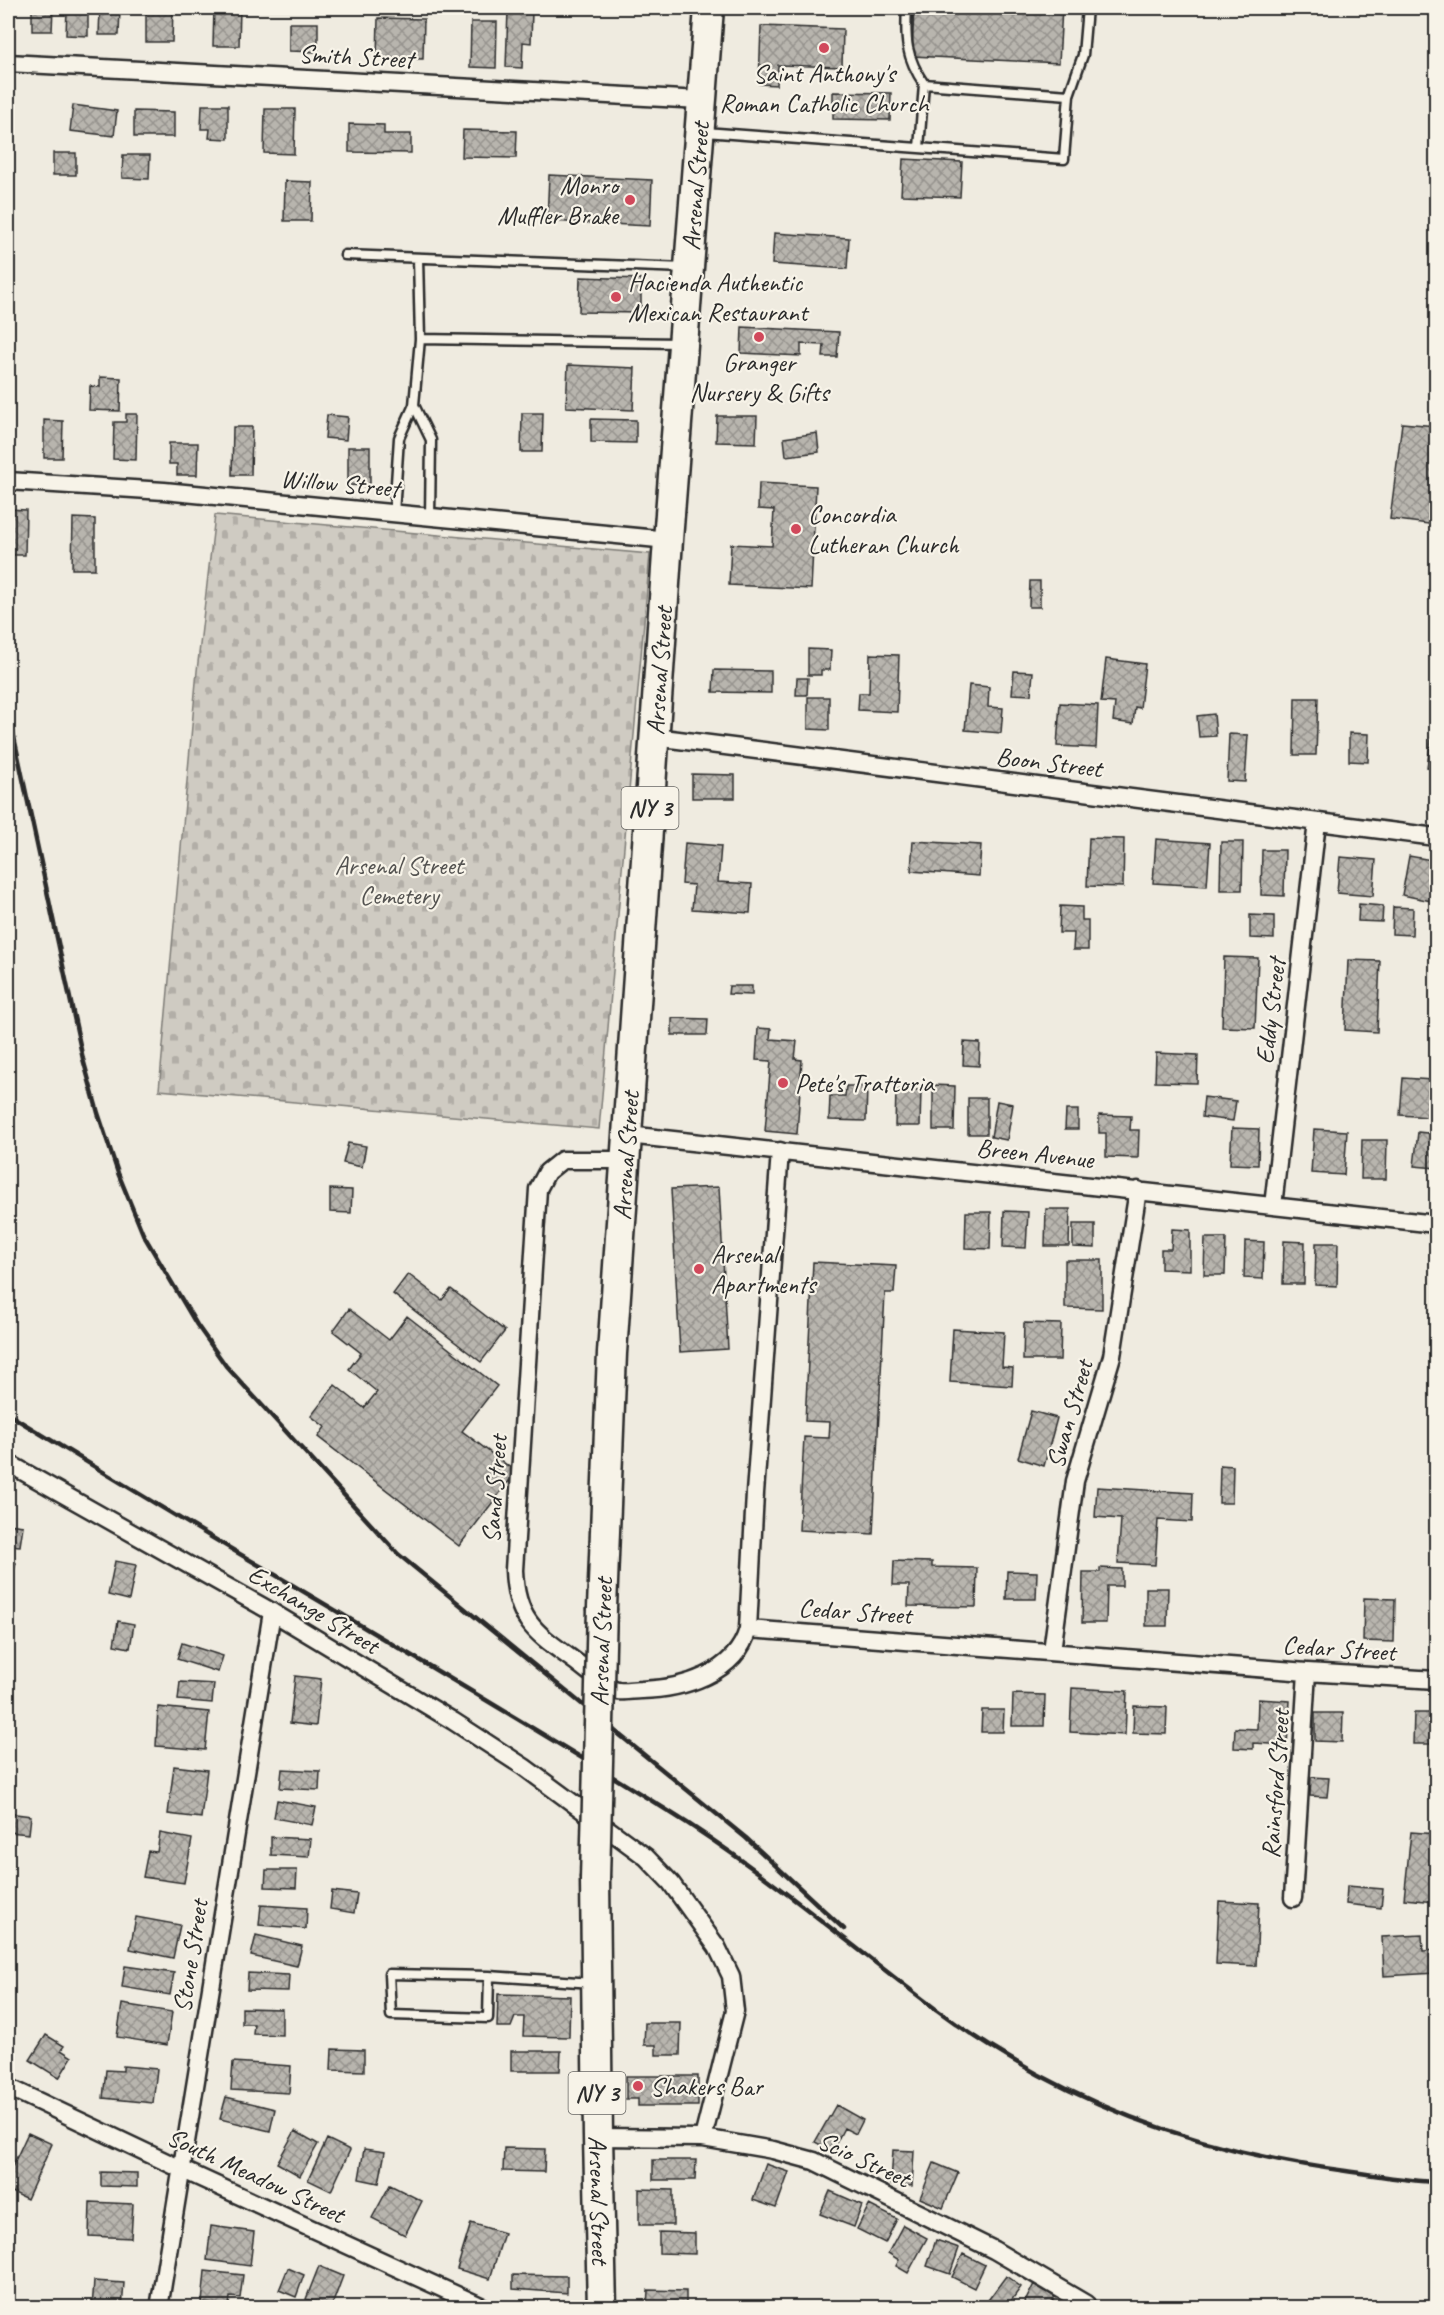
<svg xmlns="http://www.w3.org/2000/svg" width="1444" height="2315" viewBox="0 0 1444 2315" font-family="Caveat,sans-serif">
	<defs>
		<pattern id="cemetery-stones" width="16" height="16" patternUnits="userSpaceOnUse" patternTransform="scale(1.5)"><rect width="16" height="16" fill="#cfcbc2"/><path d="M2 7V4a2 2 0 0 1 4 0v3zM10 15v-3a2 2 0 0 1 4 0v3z" fill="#b2aea7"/></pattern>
		<pattern id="building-cross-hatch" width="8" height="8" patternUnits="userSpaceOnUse" patternTransform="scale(1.5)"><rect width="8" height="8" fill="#b8b5ae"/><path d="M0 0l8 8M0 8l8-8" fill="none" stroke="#96938e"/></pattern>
	</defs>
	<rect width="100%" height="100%" fill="#efebe0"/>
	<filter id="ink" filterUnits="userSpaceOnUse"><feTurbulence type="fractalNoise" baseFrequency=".0167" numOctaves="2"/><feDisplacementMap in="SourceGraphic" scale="12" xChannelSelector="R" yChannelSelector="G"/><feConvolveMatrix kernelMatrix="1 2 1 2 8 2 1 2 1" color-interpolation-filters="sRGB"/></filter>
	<g filter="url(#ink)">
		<path fill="url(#cemetery-stones)" stroke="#7d7b76" stroke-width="1.5" d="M215,515L650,554L599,1129L159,1090L197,671Z"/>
		<path fill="url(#building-cross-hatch)" stroke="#2b2b2b" stroke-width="1.5" d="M32,8H53L52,31H32Z
			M67,8H88V36L66,35Z
			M100,8H120L119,35H99Z
			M146,8H173L172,42H146Z
			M214,8H240L239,46H213Z
			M914,8H1062L1059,63L912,56Z
			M508,10L532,11L531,43L523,42L522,68L506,67Z
			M378,18L424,19L423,59L377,58Z
			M471,22H497L496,68L470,67Z
			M289,23H318V52L289,51Z
			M761,26L843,29L842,67L778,65L777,85L759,84Z
			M833,92L891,93L890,120L833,119Z
			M73,105L117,111L114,136L70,131Z
			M202,105H228V139L209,138L210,129H201Z
			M265,109H295L294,154L264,153Z
			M134,111L174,112V137H134Z
			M349,124L384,125V134H411V153L349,152Z
			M463,130L517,131L516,158L462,157Z
			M53,153H76V175H53Z
			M123,155H150L149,179L122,178Z
			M903,159L962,162L960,197L901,195Z
			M549,175L652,180L650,226L547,221Z
			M285,181L312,182L311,221H284Z
			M774,233L849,238L847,269L772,264Z
			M580,277L641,279V313L579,312Z
			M742,327L839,332L837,357H823L824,345L801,344V356L741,353Z
			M568,365L635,368L633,410L566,407Z
			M100,377L121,378L120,411L89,410L90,386L100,387Z
			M522,413H543L542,452H521Z
			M126,414H137L136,460L113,459L114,422H126Z
			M327,415L348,417L346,440L325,438Z
			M717,416H757L756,443L716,442Z
			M591,419L636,420V443L591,442Z
			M44,420L63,421L62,458H44Z
			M1402,423L1436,426V525L1390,519Z
			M233,427H252L251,475H232Z
			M817,433L819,452L786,456L784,438Z
			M169,443H198L197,475H177V464H169Z
			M348,447H370V486L348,485Z
			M759,483L816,486L811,589L729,585L731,544L772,546L774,510L758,509Z
			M8,509L26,510L25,555H8Z
			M73,518L95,519V569H72Z
			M1030,581H1040V607H1029Z
			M808,649L831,650L830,670H821V675H808Z
			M870,654L899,655L897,712L858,710L859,693H869Z
			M1106,659L1145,664L1140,708L1135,707L1133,724L1113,721L1115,703L1101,702Z
			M714,670L771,671V693L713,692Z
			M1014,671L1033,672L1031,695L1012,694Z
			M797,678H808L807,695H796Z
			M969,685L989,687L988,707L1003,708L1001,733L965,730Z
			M808,697H829V730L808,729Z
			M1295,698H1318L1316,755H1294Z
			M1060,703L1098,705L1096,748L1057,746Z
			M1214,714L1216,736L1199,737L1197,716Z
			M1434,717H1436V768L1427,767Z
			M1349,733L1369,734L1368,762L1349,761Z
			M1229,734L1248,735L1245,782L1227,781Z
			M692,774L735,775V798H692Z
			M1089,838L1124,839L1123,887L1087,886Z
			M1156,839L1210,843L1207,886L1153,883Z
			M913,841L981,845L979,876L911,871Z
			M1221,842H1243L1242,890H1220Z
			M685,843L721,846L718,882L752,884L750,913L692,909L694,885L682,884Z
			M1262,850H1285L1284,896L1261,895Z
			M1409,856L1432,860L1429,879L1436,881V902L1402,895Z
			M1340,857L1376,860L1373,896L1337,893Z
			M1359,904L1383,906L1382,922L1358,921Z
			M1060,906L1082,907V920H1088V950H1073L1074,933H1059Z
			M1393,907L1413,908L1412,935L1392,934Z
			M1250,915L1274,916V939L1250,938Z
			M1224,957L1258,958L1255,1028L1222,1027Z
			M1348,960L1380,961L1377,1032L1345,1030Z
			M729,986H752V995L728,994Z
			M672,1018L708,1019L707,1035H672Z
			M758,1028L771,1029L770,1039L797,1041L795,1059L802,1060L797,1134L765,1131L771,1061L756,1060Z
			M964,1042L980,1043L979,1066L963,1065Z
			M1156,1053L1198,1055L1197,1083L1155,1082Z
			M1403,1078L1432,1080L1429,1117L1400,1115Z
			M933,1085L955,1086L954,1130H933Z
			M846,1086H867L866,1121L829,1120L830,1096H845Z
			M896,1090H921L920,1126H895Z
			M1204,1097L1236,1101L1233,1121L1202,1117Z
			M968,1098H987V1134H968Z
			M997,1101L1013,1104L1007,1140L991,1137Z
			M1066,1110H1078V1129H1065Z
			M1099,1115L1131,1116L1130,1130H1139L1138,1158L1106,1157V1133H1099Z
			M1232,1128L1259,1129L1258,1165L1230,1164Z
			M1314,1129L1347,1131L1344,1175L1311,1173Z
			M1418,1132L1436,1134V1168L1414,1166Z
			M1362,1140H1387L1386,1179H1361Z
			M348,1143L366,1146L362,1167L343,1163Z
			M719,1187L728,1349L680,1352L671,1189Z
			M330,1189L352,1190L351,1213L330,1212Z
			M1046,1209H1070L1069,1246H1045Z
			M1004,1211L1028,1212L1026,1248L1003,1247Z
			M966,1212H991L990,1249L965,1248Z
			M1073,1224H1095V1248L1073,1247Z
			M1172,1229L1190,1230V1270L1161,1269V1249H1171Z
			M1205,1238H1226L1225,1275H1204Z
			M1245,1241L1264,1242L1263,1279L1244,1278Z
			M1284,1241L1305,1242L1304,1284H1283Z
			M1316,1243H1338L1337,1286L1315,1285Z
			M1065,1260H1102V1309L1065,1308Z
			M813,1262L896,1266L894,1293H885L873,1534L799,1530L804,1437L829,1438L830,1422L805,1421Z
			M408,1274L442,1300L451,1289L505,1331L481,1362L393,1294Z
			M349,1309L389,1340L407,1316L497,1386L462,1431L516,1472L459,1546L318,1437L325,1427L311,1416L335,1385L364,1408L377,1392L349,1369L361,1353L333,1331Z
			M1024,1323L1061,1324L1060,1360H1023Z
			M953,1329L1004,1332L1002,1367L1013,1368L1012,1386L950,1382Z
			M1031,1411L1057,1418L1044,1466L1018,1458Z
			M1220,1465L1233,1466L1232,1503H1219Z
			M1097,1487L1193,1493L1192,1522L1158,1520L1155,1565L1118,1563L1121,1519L1095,1517Z
			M8,1524L23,1526L20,1546L8,1545Z
			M8,1560L16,1563L11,1581L8,1580Z
			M115,1561L136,1565L129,1600L108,1595Z
			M894,1561L932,1562V1567L977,1568L976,1607L908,1606L909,1585H893Z
			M1100,1568L1122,1569V1586H1107L1106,1623H1082L1083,1572H1100Z
			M1007,1571L1037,1572L1036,1599H1006Z
			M1146,1588H1168L1167,1626H1146Z
			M1364,1598L1395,1599L1394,1642L1363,1641Z
			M118,1621L134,1624L130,1648L114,1645Z
			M182,1643L223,1656L218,1672L177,1659Z
			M295,1676L321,1679L316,1726L290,1723Z
			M180,1682L214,1684L212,1703L178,1700Z
			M1072,1688L1127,1691L1125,1735L1070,1732Z
			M1013,1694L1045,1695L1044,1726H1012Z
			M1258,1699L1290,1701L1287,1745L1253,1743V1749L1234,1748L1235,1728L1257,1729Z
			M1134,1706L1167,1707L1166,1734L1133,1733Z
			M158,1707L209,1712L205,1750L156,1746Z
			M982,1710H1004L1003,1732H981Z
			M1315,1713H1343L1342,1742L1315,1741Z
			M1414,1713H1436V1744H1413Z
			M174,1766L207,1770L201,1818L168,1814Z
			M282,1769L320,1771L319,1790L280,1788Z
			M1311,1777L1329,1778L1327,1797L1310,1796Z
			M277,1800L316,1807L312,1825L274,1818Z
			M8,1813L31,1816L29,1834L8,1832Z
			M1411,1832L1436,1834V1902L1404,1899Z
			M160,1833L192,1839L184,1883L143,1877L148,1851L157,1852Z
			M271,1837L311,1839L309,1857L271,1855Z
			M266,1870H297L296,1888L265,1887Z
			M1347,1886L1383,1889L1381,1908L1346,1904Z
			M332,1891L357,1894L354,1913L330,1909Z
			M1219,1901L1259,1903L1256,1966L1216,1964Z
			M261,1905L307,1908L306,1929L259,1925Z
			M136,1917L180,1925L173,1958L130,1949Z
			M256,1935L302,1946L297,1966L251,1956Z
			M1422,1935L1423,1951L1436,1950V1973L1384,1976L1382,1937Z
			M125,1966L174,1973L170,1995L122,1987Z
			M248,1973L289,1975L288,1991L247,1990Z
			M498,1994L570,1996L569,2037L523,2036L524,2017H515L511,2027H497Z
			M122,2004L172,2012L167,2045L117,2037Z
			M242,2008L282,2009V2035L253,2034L254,2024H242Z
			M645,2023H681L680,2055H656V2045H644Z
			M46,2035L64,2046L61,2050L72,2057L59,2078L30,2060Z
			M332,2049L364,2050V2071L331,2070Z
			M511,2051H561L560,2071H511Z
			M233,2062L291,2066L289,2093L231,2090Z
			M123,2066L157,2069L153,2103L103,2098L106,2070L123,2071Z
			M626,2076H698V2106H638V2099H626Z
			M226,2097L275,2109L270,2131L220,2119Z
			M836,2105L863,2120L856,2134L844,2128L832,2151L815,2142Z
			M295,2131L318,2144L300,2176L277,2163Z
			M28,2133L52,2144L27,2199L8,2190V2176Z
			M327,2139L350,2150L331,2191L308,2180Z
			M504,2148L545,2149L544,2172L503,2171Z
			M364,2149L385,2152L379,2183L359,2179Z
			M893,2150L914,2151L912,2186L891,2184Z
			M653,2160H696L695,2180H653Z
			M934,2163L958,2173L943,2208L920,2198Z
			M766,2164L789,2172L776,2208L753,2200Z
			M101,2172L137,2173V2187L101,2186Z
			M390,2185L422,2201L405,2235L372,2218Z
			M639,2189L673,2190V2225H639Z
			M830,2191L862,2205L854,2227L820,2214Z
			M90,2202L133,2204L131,2238L89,2236Z
			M869,2205L897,2219L885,2243L857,2229Z
			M471,2223L504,2233L490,2279L457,2269Z
			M903,2225L927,2238L908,2273L896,2266L899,2260L888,2253Z
			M211,2226L254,2232L250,2266L207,2260Z
			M659,2232L695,2233V2254L659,2253Z
			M936,2240L959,2248L950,2274L927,2266Z
			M963,2254L985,2265L974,2288L952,2277Z
			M319,2266L343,2276L331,2308L306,2299Z
			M288,2268L304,2275L296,2297L279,2290Z
			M205,2271L243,2275L240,2298L230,2297L229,2305L202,2303Z
			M513,2275L567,2276V2293L513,2289Z
			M1006,2276L1021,2287L1006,2308H992L986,2303Z
			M94,2281L124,2283L122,2308H92Z
			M1034,2284L1055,2296L1049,2308H1022Z
			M648,2290L686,2291V2308H647Z"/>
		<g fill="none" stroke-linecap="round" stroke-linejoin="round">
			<g stroke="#2b2b2b" stroke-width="13">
				<path id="service" d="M907,8C905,40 906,57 924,84
					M1069,95L1083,55L1087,8
					M705,132L1064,159L1069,95L924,84L919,148
					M345,255L685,268
					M418,258L420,339
					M414,405L431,440L430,517
					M394,513L399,438L414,405L420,339L679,343
					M489,1976L389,1974L391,2015L488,2018L489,1976L593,1983"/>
			</g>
			<g stroke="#2b2b2b" stroke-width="21">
				<path id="minor" d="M8,63L701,100
					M8,481L164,491L668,540
					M655,737L1436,837
					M628,1135L1436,1224
					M626,1160H562L547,1172L538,1189L514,1570C516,1625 540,1635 580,1665C591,1673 602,1684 614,1690C620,1693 633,1690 641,1690C682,1689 736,1674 748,1629L755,1493L780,1151
					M1273,1206L1317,822
					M8,1463L272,1612L453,1721L524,1767L646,1857L671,1883L717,1947L731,1976L735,2011L703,2138
					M748,1629L1307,1672L1436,1680
					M1052,1651L1075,1481L1112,1356L1138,1190
					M1293,1898L1307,1672
					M8,2087L181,2169L485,2308
					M598,2137L703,2138L773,2150L814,2161L994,2250L1086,2304
					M159,2308L272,1612"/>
			</g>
			<g stroke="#2b2b2b" stroke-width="33">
				<g id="trunk">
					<path id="s1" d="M602,1608L612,1353L668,540L709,8"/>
					<path id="s2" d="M595,1879L598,2137L602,2308"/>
				</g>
			</g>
			<use href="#service" stroke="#f7f3e8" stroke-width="8"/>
			<use href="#minor" stroke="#f7f3e8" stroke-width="16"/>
			<use href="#trunk" stroke="#f7f3e8" stroke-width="28"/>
			<path stroke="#2b2b2b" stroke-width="4.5" d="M8,709L83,1059L98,1113L118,1173L143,1234L197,1325L226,1366L398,1554L746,1838L844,1929
				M8,1414C92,1465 176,1517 262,1567C397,1647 532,1726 665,1809C761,1868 847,1943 937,2010C1060,2101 1195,2151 1346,2171C1376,2175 1407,2181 1436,2182"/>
			<g stroke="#2b2b2b" stroke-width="33" stroke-linecap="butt">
				<path id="trunk-bridge" d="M595,1879L602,1608"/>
			</g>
			<use href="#trunk-bridge" stroke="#f7f3e8" stroke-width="28"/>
		</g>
	</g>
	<g fill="#d1495b" stroke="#f7f3e8" stroke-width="2">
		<circle cx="824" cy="48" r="6"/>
		<circle cx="630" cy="200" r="6"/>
		<circle cx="616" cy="297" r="6"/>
		<circle cx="759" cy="337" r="6"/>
		<circle cx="796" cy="529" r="6"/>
		<circle cx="783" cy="1083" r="6"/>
		<circle cx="699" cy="1269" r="6"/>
		<circle cx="638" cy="2086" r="6"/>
	</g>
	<g text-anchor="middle" stroke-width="4.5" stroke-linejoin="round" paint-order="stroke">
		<g fill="#f7f3e8" stroke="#686764" stroke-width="1.5">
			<rect x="621.5" y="787" width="57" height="42" rx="4.5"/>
			<rect x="568.5" y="2072" width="57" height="42" rx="4.5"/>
		</g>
		<g font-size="24" font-weight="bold" fill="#2b2b2b">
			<text x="650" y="816">NY 3</text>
			<text x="597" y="2101">NY 3</text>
		</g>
		<g font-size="26" fill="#2b2b2b" stroke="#f7f3e8">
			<text transform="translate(356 56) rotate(3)" y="9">Smith Street</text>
			<text dy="9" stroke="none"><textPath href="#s1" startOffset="1425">Arsenal Street</textPath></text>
			<text transform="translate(340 483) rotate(5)" y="9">Willow Street</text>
			<text dy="9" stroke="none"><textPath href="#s1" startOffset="939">Arsenal Street</textPath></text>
			<text transform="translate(1049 762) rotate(7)" y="9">Boon Street</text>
			<text transform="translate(1270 1011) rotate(-83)" y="9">Eddy Street</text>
			<text transform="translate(1035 1153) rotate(6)" y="9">Breen Avenue</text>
			<text dy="9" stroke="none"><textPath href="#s1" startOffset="453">Arsenal Street</textPath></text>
			<text transform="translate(1069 1414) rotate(-74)" y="9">Swan Street</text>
			<text transform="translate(494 1489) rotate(-86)" y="9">Sand Street</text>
			<text transform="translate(314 1609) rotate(31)" y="9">Exchange Street</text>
			<text transform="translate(855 1611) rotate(4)" y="9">Cedar Street</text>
			<text transform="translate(601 1642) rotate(-88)" y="9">Arsenal Street</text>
			<text transform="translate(1339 1648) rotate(4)" y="9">Cedar Street</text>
			<text transform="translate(1275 1784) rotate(-86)" y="9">Rainsford Street</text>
			<text transform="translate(190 1956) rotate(-81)" y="9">Stone Street</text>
			<text transform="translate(864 2159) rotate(25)" y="9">Scio Street</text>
			<text transform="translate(256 2175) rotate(25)" y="9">South Meadow Street</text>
			<text dy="9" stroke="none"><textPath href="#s2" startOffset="321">Arsenal Street</textPath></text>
		</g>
		<g font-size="26" fill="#2b2b2b" stroke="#f7f3e8" text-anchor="start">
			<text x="824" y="82" text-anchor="middle">Saint Anthony's<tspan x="824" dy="30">Roman Catholic Church</tspan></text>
			<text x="618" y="194" text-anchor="end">Monro<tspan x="618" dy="30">Muffler Brake</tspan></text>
			<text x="628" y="291">Hacienda Authentic<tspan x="628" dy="30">Mexican Restaurant</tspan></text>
			<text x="759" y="371" text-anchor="middle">Granger<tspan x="759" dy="30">Nursery &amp; Gifts</tspan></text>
			<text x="808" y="523">Concordia<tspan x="808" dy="30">Lutheran Church</tspan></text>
			<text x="795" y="1092">Pete's Trattoria</text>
			<text x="711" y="1263">Arsenal<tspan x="711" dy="30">Apartments</tspan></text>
			<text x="650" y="2095">Shakers Bar</text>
		</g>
		<g font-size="26" fill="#545351" stroke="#f7f3e8">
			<text x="399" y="874">Arsenal Street<tspan x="399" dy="30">Cemetery</tspan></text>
		</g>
	</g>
	<rect width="1444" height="2315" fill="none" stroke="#f7f3e8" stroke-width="30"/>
	<rect x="15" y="15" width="1414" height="2285" fill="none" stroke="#2b2b2b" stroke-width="2" filter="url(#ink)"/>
</svg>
